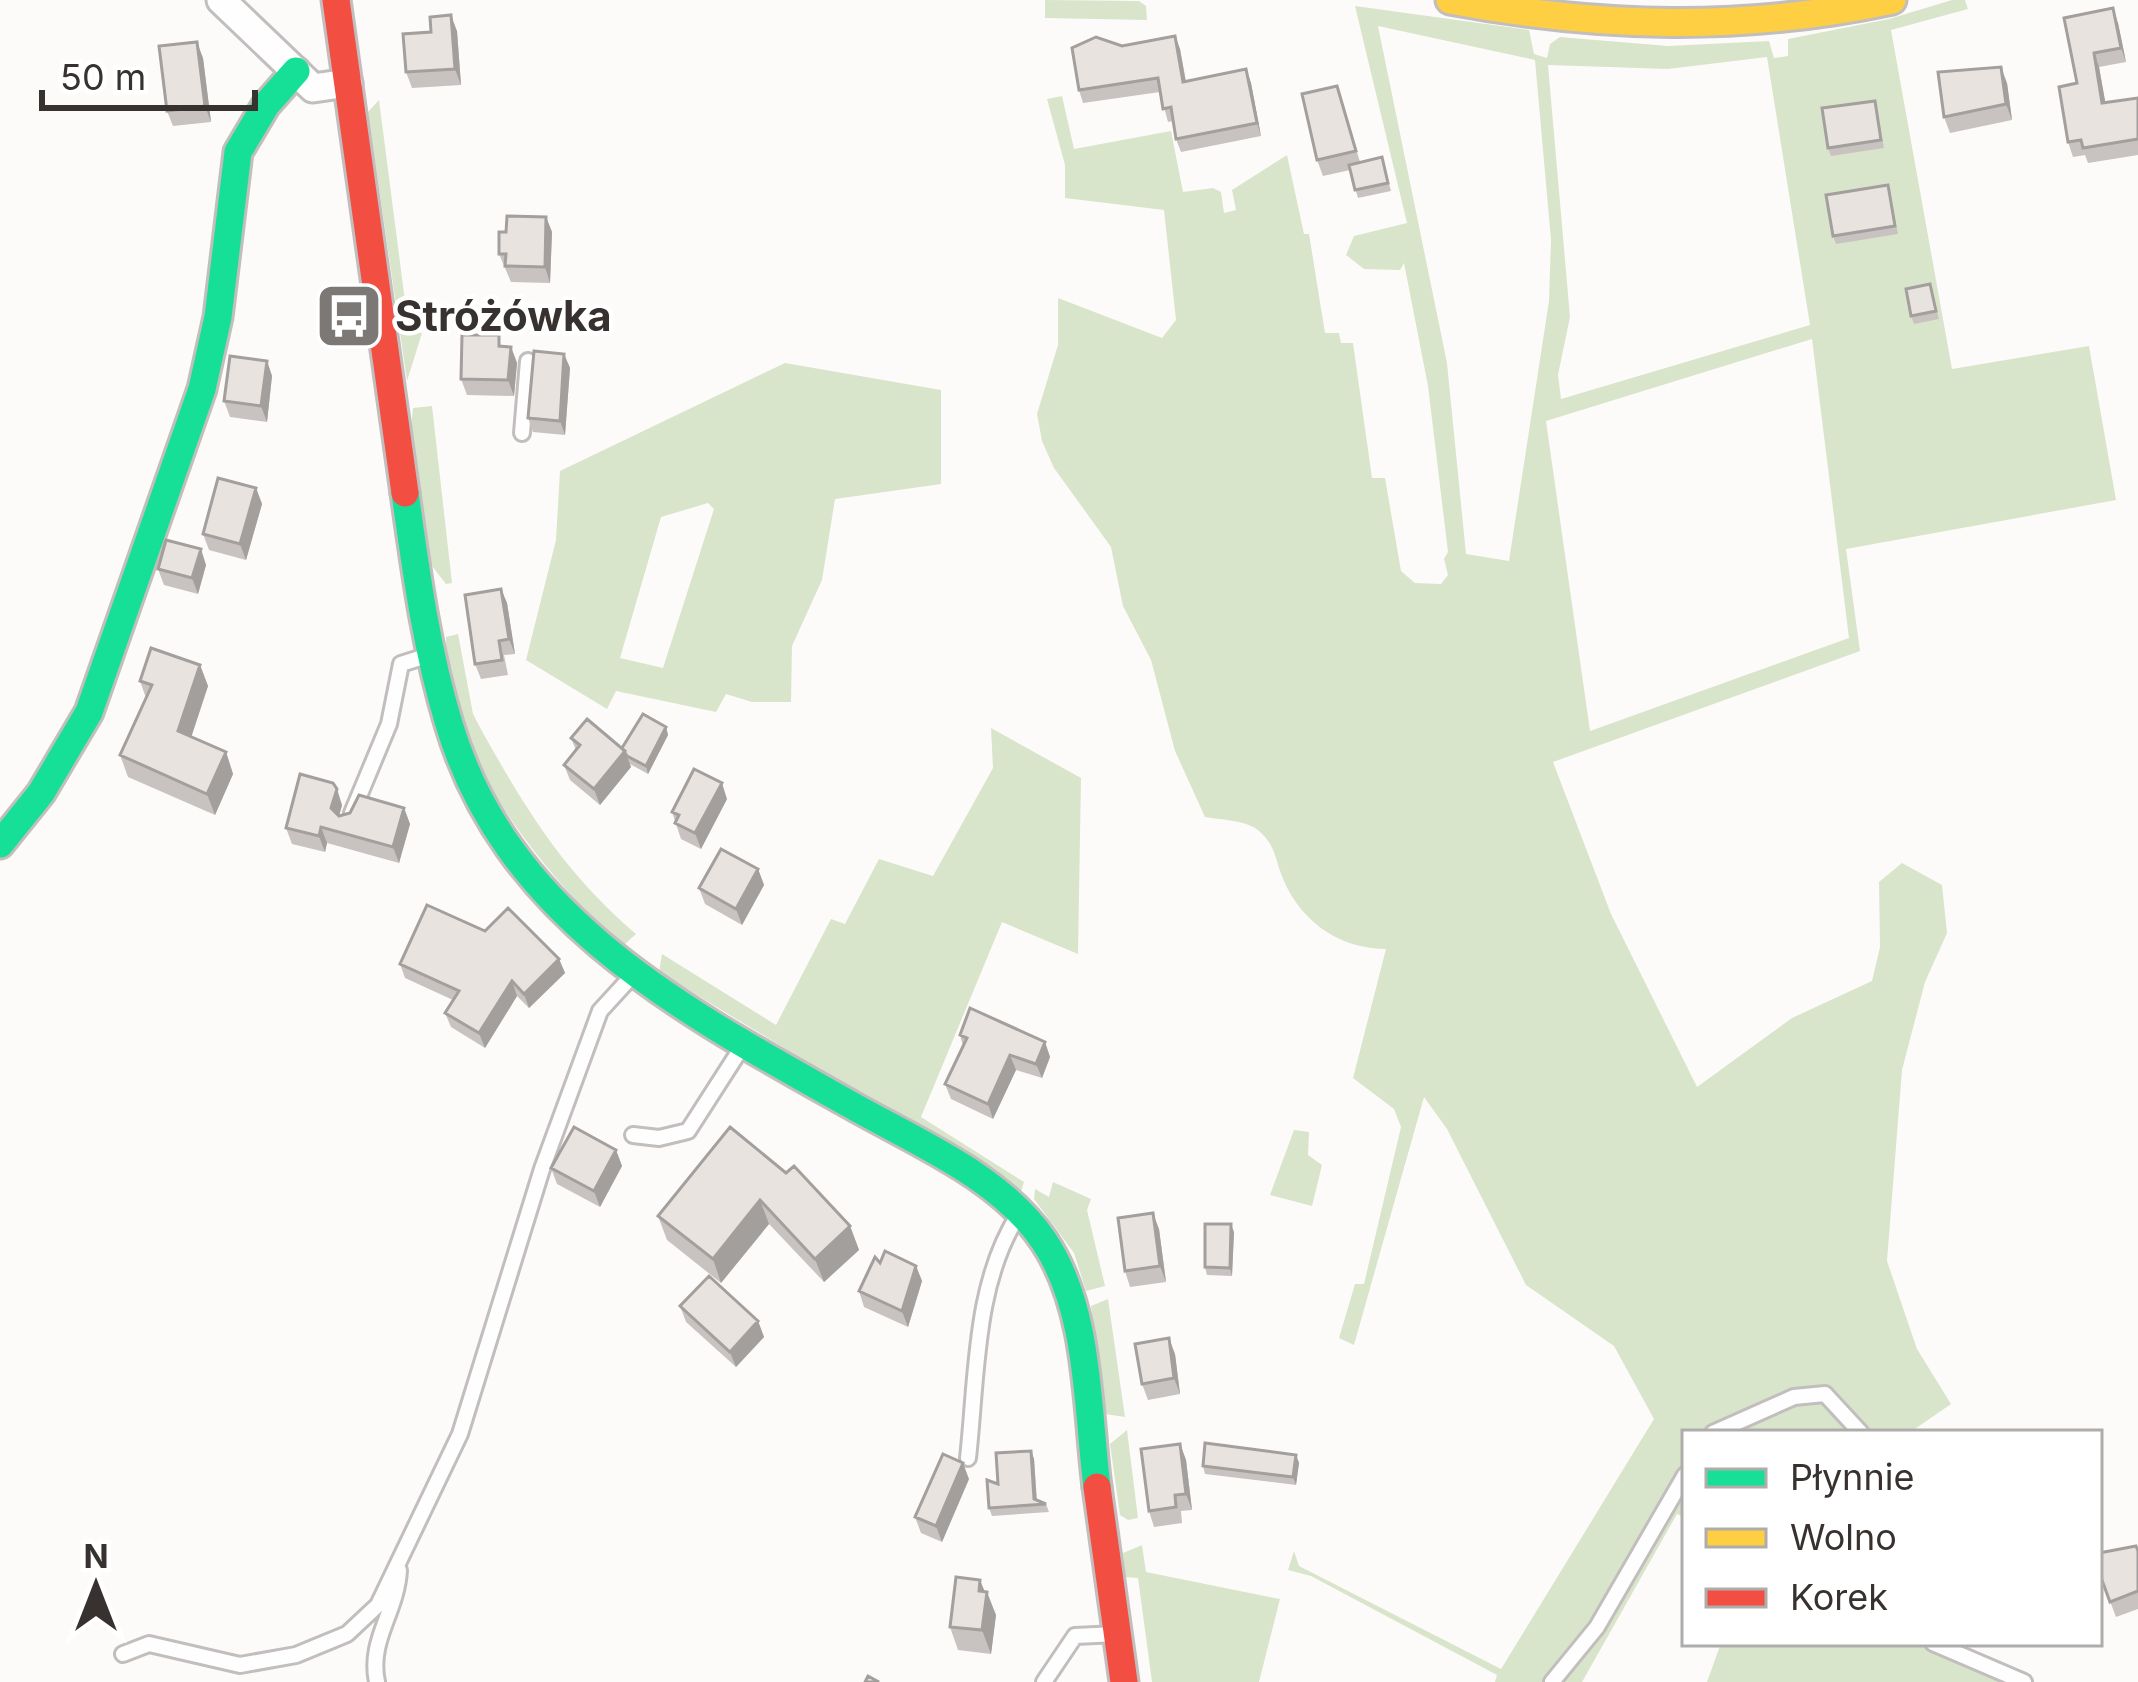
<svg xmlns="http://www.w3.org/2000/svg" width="2138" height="1682" viewBox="0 0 2138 1682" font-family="Inter,sans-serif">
	<rect width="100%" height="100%" fill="#fdfbfa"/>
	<path fill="#d9e5ca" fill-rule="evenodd" d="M1045,0L1139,1L1146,6L1147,20L1045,18Z
		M1952,0H1965L1968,9L1891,30L1952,369L2089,346L2116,500L1846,549L1860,651L1553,762L1611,914L1697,1087L1792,1018L1872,981L1880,947L1879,882L1902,863L1942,885L1947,933L1925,982L1902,1070L1887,1261L1917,1349L1951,1404L1909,1433H1685V1517L1677,1514L1582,1682H1495L1497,1675L1311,1576L1288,1570L1294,1551L1299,1566L1501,1669L1654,1419L1614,1346L1526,1285L1447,1129L1424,1097L1354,1345L1339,1338L1355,1284H1364L1401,1127L1394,1109L1353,1078L1386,949C1337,949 1296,918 1280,871C1275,855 1273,843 1259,831C1247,820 1221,820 1205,817L1175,751L1151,660L1123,606L1111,547L1054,468L1042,441L1037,414L1058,345V298L1162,338L1176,320L1164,210L1065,198V165L1047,99L1062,96L1074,149L1171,131L1183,192L1213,188L1221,192L1224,213L1236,210L1232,190L1287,155L1304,234H1309L1325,333H1339L1341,343H1353L1372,478H1385L1401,571L1415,583L1441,584L1448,575L1444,559L1448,552L1428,386L1404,263L1400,270L1364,269L1346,255L1354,236L1407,223L1355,6L1529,30L1534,54L1547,58L1550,44L1560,37L1668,46L1769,41L1774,58L1788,56V39L1889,19ZM1378,26L1535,60L1551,240L1549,301L1509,561L1466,554L1447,363ZM1767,57L1810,325L1561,399L1558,375L1570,317L1548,65L1668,69ZM1812,339L1849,638L1590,731L1546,421Z
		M379,100L409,332L422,333L407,381L368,112Z
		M785,363L941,390V484L835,499L822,580L792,646L791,702H752L726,694L716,712L616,691L607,709L526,660L556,540L560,471ZM708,503L714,509L663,668L620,658L661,517Z
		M432,406L452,583L446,584L428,561L411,426L413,408Z
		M458,634L473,714L483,733C528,813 566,874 636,934L624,945L611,938C537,862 442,751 446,637Z
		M991,728L1081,778L1078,954L1002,922L921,1117L1024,1182L1021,1192L659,972L662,954L776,1025L831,919L845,924L879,859L933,876L993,768Z
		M1294,1130L1309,1132L1308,1155L1322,1165L1312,1206L1270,1195Z
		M1053,1182L1091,1199L1087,1210L1105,1286L1086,1291L1074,1253L1034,1199L1035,1189L1049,1197Z
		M1108,1299L1125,1417L1105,1414L1102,1401L1091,1306Z
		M1127,1430L1138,1518L1128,1520L1120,1515L1110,1444Z
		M1142,1545L1146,1572L1280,1599L1259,1682H1152L1138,1578L1125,1577L1123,1553Z
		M1721,1643H1916L2004,1682H1707Z"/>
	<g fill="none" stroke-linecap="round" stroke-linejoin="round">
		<g stroke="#c2bebd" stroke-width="20">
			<path id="lane" d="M522,433L528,361
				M352,813L389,724L401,664L429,655
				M633,1135L659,1138L688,1131L742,1047
				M1713,1433L1794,1397L1825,1394L1861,1433
				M968,1458C977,1377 974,1283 1019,1214
				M1933,1643L2024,1682
				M123,1654L149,1644L240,1665L296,1655L347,1634L378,1605L460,1434L542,1169L600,1011L632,976
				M377,1682C368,1640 397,1612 399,1570
				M1044,1682L1075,1636L1117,1634
				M1552,1682L1597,1627L1685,1475"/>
		</g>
		<g stroke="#c2bebd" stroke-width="33">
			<path id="street" d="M221,0L313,88L348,83"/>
		</g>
		<g stroke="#c2bebd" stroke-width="33">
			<path id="fast" d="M405,493C416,571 426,648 449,724C507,920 688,1013 853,1106C918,1143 1001,1177 1044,1241C1090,1309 1087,1408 1097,1487
				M0,844L41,793L89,712L202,389L218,317L238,152L266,105L296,71"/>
		</g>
		<g stroke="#c2bebd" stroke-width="33">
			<path id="slow" d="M1450,0C1599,28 1743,32 1892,0"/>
		</g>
		<g stroke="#c2bebd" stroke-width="33">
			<path id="jam" d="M336,0L405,493
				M1097,1487L1124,1682"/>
		</g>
		<use href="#lane" stroke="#fffefe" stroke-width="14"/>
		<use href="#street" stroke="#fffefe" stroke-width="27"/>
		<use href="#fast" stroke="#16e098" stroke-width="27"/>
		<use href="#slow" stroke="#ffcf43" stroke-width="27"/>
		<use href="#jam" stroke="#f24e42" stroke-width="27"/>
	</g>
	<path fill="#c8c3c1" d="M2064,18L2118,23L2126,62L2099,67L2105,102L2138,98V155L2088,163L2085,155L2073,157L2068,142L2077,83Z
		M457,31L461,85L412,88L406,72Z
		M1175,36L1180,49L1186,81L1246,69L1251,83L1261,136L1181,152L1176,139L1173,121L1168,122L1160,92L1083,103L1079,90L1122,46Z
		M203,58L211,122L173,126L167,111Z
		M2007,83L2012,120L1950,133L1944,117Z
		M1337,86L1360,162L1382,157L1391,191L1358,198L1350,170L1323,176L1317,160Z
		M1875,101L1884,148L1831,156L1828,148Z
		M1888,185L1898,234L1836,244L1833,236Z
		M546,217L552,232L550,283L511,282L499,254L506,232Z
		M1930,284L1939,319L1914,324L1911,316Z
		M503,346L511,347L517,363L514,396L467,395L461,379Z
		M564,354L570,368L565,435L533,432L528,418Z
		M267,361L272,376L267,422L230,417L224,401Z
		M256,488L262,504L246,560L209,550L203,534Z
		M206,565L198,594L164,585L158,569Z
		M501,589L507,603L515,654L504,655L508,675L481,679L475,664Z
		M200,665L208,686L191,737L226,752L233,774L215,815L128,777L120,755L146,698L140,681Z
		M666,727L668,735L648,774L630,764L631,767L600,805L570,780L564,765L576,750L571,738L622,748Z
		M727,799L701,849L681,839L672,812Z
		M342,805L339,816L404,808L410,824L399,863L327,843L325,852L292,844L286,828Z
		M758,869L764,885L742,925L705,904L699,888Z
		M485,931L559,959L565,973L529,1008L517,996L485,1048L451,1027L445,1013L453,1000L405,978L400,964Z
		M960,1035L1045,1042L1050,1057L1042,1078L1016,1070L993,1119L951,1099L945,1084L963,1046Z
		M730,1127L850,1226L859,1250L824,1282L769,1224L721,1283L667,1240L658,1216Z
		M616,1150L622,1166L600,1207L557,1184L551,1168Z
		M1159,1229L1166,1282L1130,1287L1125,1271Z
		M1234,1232L1232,1276L1207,1275L1205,1267Z
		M880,1263L916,1266L922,1281L908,1327L864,1307L859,1291Z
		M680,1306L758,1321L764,1337L736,1367L686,1322Z
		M1175,1354L1180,1394L1148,1400L1142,1384Z
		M1180,1444L1186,1460L1192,1510L1181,1511L1182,1523L1154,1527L1149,1511Z
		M1031,1451L1034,1459L1037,1500L1046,1504L1049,1512L992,1516L989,1508L998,1484Z
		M1296,1455L1299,1463L1296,1485L1205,1474L1203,1466Z
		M969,1479L942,1542L921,1533L915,1517Z
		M2138,1551V1609L2116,1617L2099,1572Z
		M984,1591L996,1615L991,1654L958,1650L950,1627Z"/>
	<path fill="#a39f9d" d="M2113,8L2118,23L2126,62L2121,48Z
		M451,15L457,31L461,85L455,69Z
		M1175,36L1180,49L1188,95L1183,82Z
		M197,42L203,58L211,122L205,106Z
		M2094,53L2099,67L2108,117L2102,103Z
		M2001,67L2007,83L2012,120L2006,104Z
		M1246,69L1251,83L1261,136L1257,123Z
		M546,217L552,232L550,283L545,267Z
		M511,347L517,363L514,396L508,380Z
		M564,354L570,368L565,435L560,421Z
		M267,361L272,376L267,422L261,406Z
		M256,488L262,504L246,560L240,544Z
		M201,549L206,565L198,594L192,578Z
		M501,589L507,603L515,654L509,639Z
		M200,665L208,686L186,753L178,731Z
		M666,727L668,735L648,774L646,766Z
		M625,751L631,767L600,805L594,789Z
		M226,752L233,774L215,815L207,794Z
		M722,783L727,799L701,849L695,833Z
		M337,789L342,805L337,824L331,808Z
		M404,808L410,824L399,863L393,847Z
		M321,827L327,843L325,852L319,836Z
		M758,869L764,885L742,925L736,909Z
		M559,959L565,973L529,1008L524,994Z
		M512,981L517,996L485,1048L479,1033Z
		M1045,1042L1050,1057L1042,1078L1036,1064Z
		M1010,1055L1016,1070L993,1119L988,1104Z
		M616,1150L622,1166L600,1207L594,1191Z
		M760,1200L769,1224L721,1283L713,1259Z
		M1153,1213L1159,1229L1166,1282L1160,1266Z
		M1231,1224L1234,1232L1232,1276L1230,1268Z
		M850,1226L859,1250L824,1282L815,1259Z
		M916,1266L922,1281L908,1327L902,1311Z
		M758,1321L764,1337L736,1367L730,1352Z
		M1169,1338L1175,1354L1180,1394L1174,1378Z
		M1180,1444L1186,1460L1192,1510L1186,1494Z
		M1031,1451L1034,1459L1037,1507L1034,1499Z
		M1296,1455L1299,1463L1296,1485L1293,1477Z
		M963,1463L969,1479L942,1542L936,1526Z
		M980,1580L987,1597V1592L996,1615L991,1654L982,1630L979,1591Z"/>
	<path fill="#e9e3e0" stroke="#a39f9d" stroke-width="3" d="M2113,8L2121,48L2094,53L2102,103L2138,98V139L2083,148L2081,140L2068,142L2059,87L2077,83L2064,18Z
		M451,15L455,69L406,72L403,34L431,32L430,17Z
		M1175,36L1183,82L1246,69L1257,123L1176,139L1171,107L1163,109L1158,78L1079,90L1072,48L1096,37L1122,46Z
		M197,42L205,106L167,111L159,46Z
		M2001,67L2006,104L1944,117L1938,72Z
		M1337,86L1356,151L1317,160L1302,94Z
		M1875,101L1881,140L1828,148L1822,108Z
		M1382,157L1388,183L1355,190L1349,165Z
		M1888,185L1895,226L1833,236L1826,195Z
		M507,216L546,217L545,267L505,266L506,254H499V232H506Z
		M1930,284L1936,311L1911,316L1906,289Z
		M462,335H499V346L511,347L508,380L461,379Z
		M534,351L564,354L560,421L528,418Z
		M230,356L267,361L261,406L224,401Z
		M218,478L256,488L240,544L203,534Z
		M166,540L201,549L192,578L158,569Z
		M501,589L509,639L499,641L502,660L475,664L465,595Z
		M151,648L200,665L178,731L226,752L207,794L120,755L152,685L140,681Z
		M643,714L666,727L646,766L627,756L622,748Z
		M587,719L625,751L594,789L564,765L580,745L571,738Z
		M694,769L722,783L695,833L675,823L679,815L672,812Z
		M300,774L333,783L337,789L331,808L339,816L350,813L359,795L404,808L393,847L321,827L319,836L286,828Z
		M721,849L758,869L736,909L699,888Z
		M427,905L485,931L508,908L559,959L524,994L512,981L479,1033L445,1013L459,991L400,964Z
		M970,1008L1045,1042L1036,1064L1010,1055L988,1104L945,1084L967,1038L960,1035Z
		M574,1127L616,1150L594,1191L551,1168Z
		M730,1127L786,1173L794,1166L850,1226L815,1259L760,1200L713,1259L658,1216Z
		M1153,1213L1160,1266L1125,1271L1118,1218Z
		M1205,1224H1231L1230,1268L1205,1267Z
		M885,1251L916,1266L902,1311L859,1291L875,1257L880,1263Z
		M709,1276L758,1321L730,1352L680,1306Z
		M1169,1338L1174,1378L1142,1384L1135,1344Z
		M1205,1443L1296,1455L1293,1477L1203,1466Z
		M1180,1444L1186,1494L1175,1495L1176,1507L1149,1511L1141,1449Z
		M1031,1451L1034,1499L1046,1504L989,1508L987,1480L998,1484L996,1453Z
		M943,1454L963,1463L936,1526L915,1517Z
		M2136,1546L2138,1551V1591L2110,1602L2099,1572V1553Z
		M956,1577L980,1580L979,1591L987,1592L982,1630L950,1627Z
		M868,1676L879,1682H865Z"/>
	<defs>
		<g id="bus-square" transform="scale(3.45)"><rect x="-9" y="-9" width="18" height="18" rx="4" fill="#7c7876" stroke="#fff"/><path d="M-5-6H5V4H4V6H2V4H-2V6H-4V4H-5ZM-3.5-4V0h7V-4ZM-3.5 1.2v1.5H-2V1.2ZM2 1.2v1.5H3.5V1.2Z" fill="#fff"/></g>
	</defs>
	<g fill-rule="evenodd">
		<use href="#bus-square" x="349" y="316"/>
	</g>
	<g text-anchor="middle" stroke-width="9" stroke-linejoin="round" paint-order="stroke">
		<g font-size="42" font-weight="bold" fill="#37322f" stroke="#fff" text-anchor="start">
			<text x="395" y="331">Stróżówka</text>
		</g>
	</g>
	<rect x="1682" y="1430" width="420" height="216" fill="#ffffff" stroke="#afadac" stroke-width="3"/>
	<rect x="1706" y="1469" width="60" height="18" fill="#16e098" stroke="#afadac" stroke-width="3"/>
	<text x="1790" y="1490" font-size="36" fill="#37322f">Płynnie</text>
	<rect x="1706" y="1529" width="60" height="18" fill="#ffcf43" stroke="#afadac" stroke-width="3"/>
	<text x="1790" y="1550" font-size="36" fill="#37322f">Wolno</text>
	<rect x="1706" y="1589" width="60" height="18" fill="#f24e42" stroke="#afadac" stroke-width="3"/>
	<text x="1790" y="1610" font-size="36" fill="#37322f">Korek</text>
	<g transform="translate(96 1586)" stroke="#ffffff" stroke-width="9" paint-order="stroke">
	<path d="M0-9L21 45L0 30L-21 45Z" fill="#37322f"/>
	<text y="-18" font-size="33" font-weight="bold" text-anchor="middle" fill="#37322f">N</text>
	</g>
	<path d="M42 90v18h213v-18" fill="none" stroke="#37322f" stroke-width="6"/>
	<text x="60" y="90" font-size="36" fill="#37322f" stroke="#ffffff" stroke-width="9" paint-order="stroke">50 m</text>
</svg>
